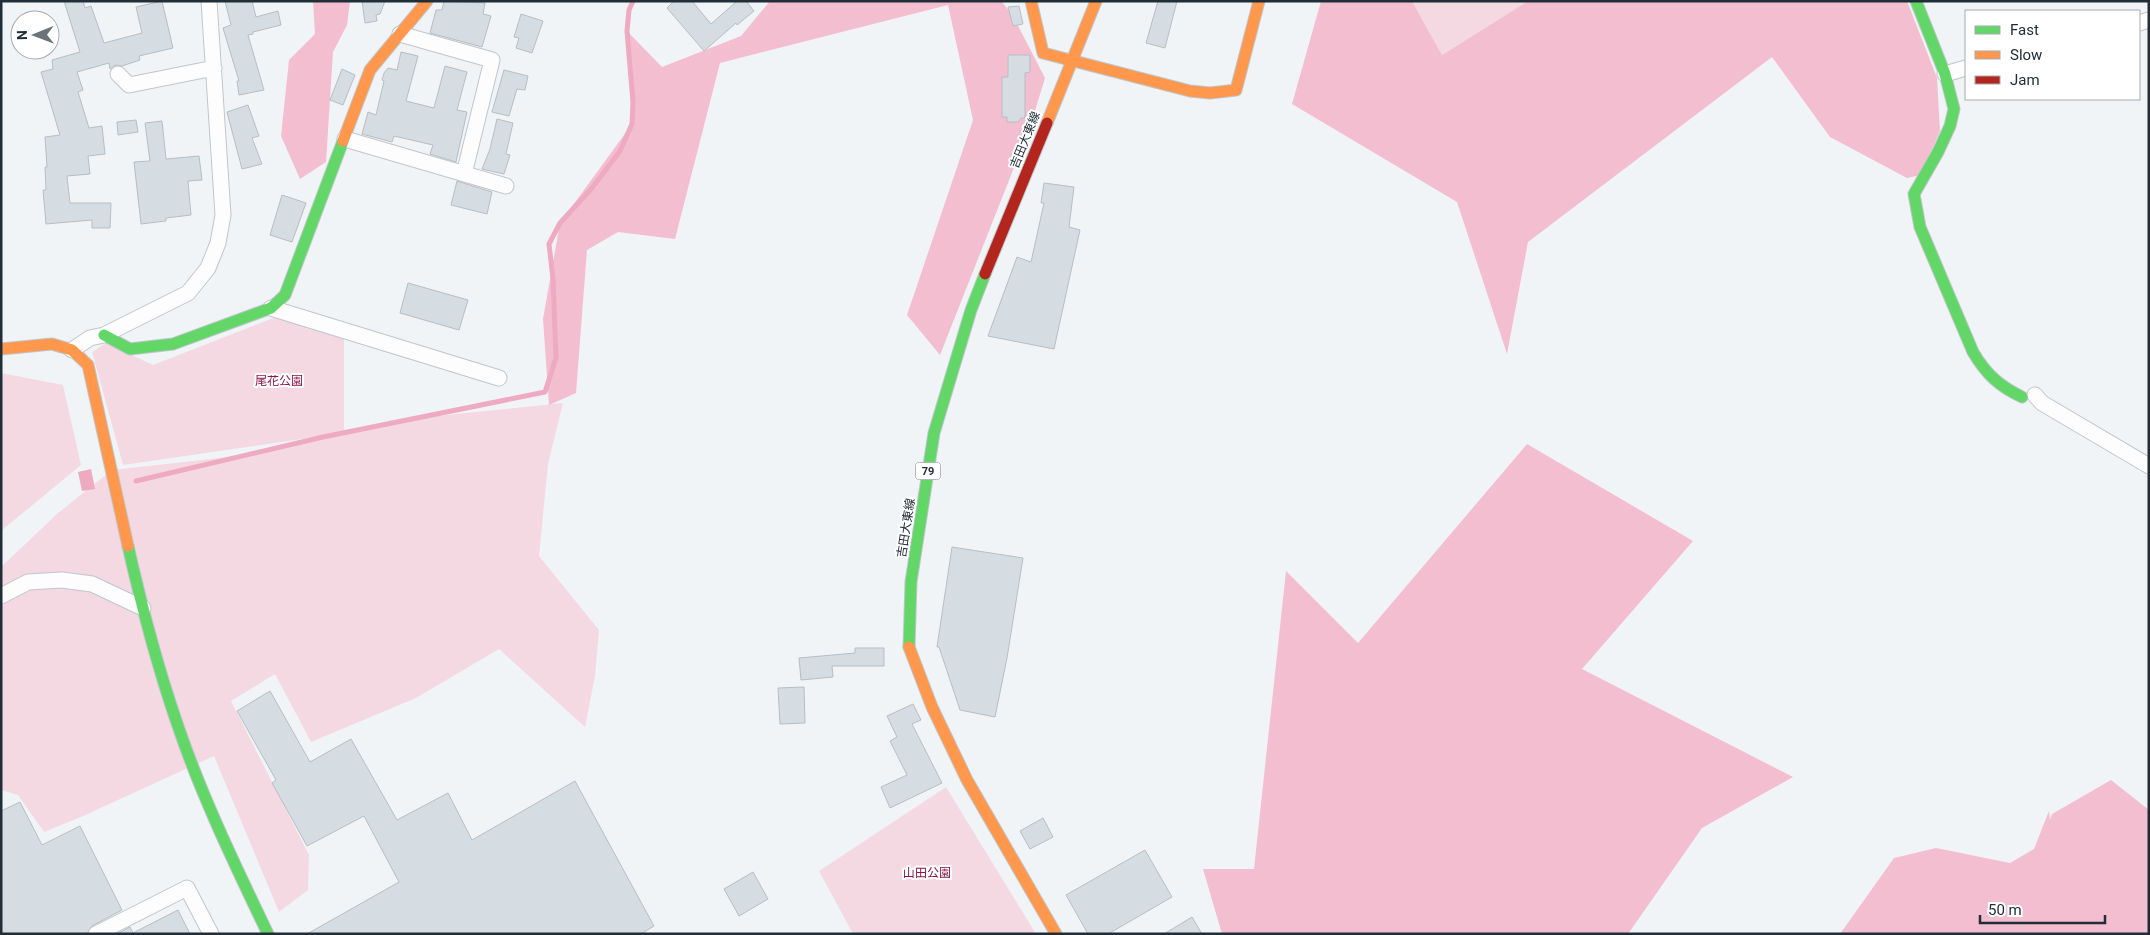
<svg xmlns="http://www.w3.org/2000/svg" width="2150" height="935" viewBox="0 0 2150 935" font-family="Roboto,'Noto Sans JP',sans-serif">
	<rect width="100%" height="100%" fill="#f1f4f7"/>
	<path fill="#f5d9e2" d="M1412,1H1528L1442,55Z
		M276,317L344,331V433L123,465L92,352L106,343L153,365Z
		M1,373L63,385L81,465L1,531Z
		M563,403L548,464L539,556L599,630L595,676L585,727L499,649L416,698L311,742L275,674L231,701L309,855L308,890L279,912L214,756L81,817L44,832L18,795L1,790V567L58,513L112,470L246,455L417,418Z
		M946,787L1036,934H853L819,871Z"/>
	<path fill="#f3becf" d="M313,1H350L347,25L333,52L326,162L300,179L281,136L289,60L315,34Z
		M770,1H1001L1012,14L1045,78L1030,127L940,355L907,315L973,120L948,5L720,63L675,239L618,232L587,250L576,393L549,405L543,319L560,223L632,124L627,31L662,67L741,36Z
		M1321,1H1412L1442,55L1528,1H1907L1937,78L1940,131L1921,175L1907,178L1830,137L1772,57L1528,242L1507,354L1457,202L1292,104Z
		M1527,444L1693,541L1582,669L1793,777L1702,828L1628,934H1222L1203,869H1254L1286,571L1358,643Z
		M2111,780L2149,810V934H1840L1894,858L1936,848L2010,863L2034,849L2049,811L2050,820L2052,814Z"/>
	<path fill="#eeaac0" d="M91,469L95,489L82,491L78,472Z"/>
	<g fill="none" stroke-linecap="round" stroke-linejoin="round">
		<path stroke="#eeaac0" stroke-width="5" d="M136,481L323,437L545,392L556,358L553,279L549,244L560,223L592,188L620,151L632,124L633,102L627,31L629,10L633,1"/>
	</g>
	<path fill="#d5dce2" stroke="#b7bec3" d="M64,1H83L85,8L91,6L104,43L142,33L136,7L162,1L173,48L139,56L140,60L122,66L115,65L110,69L109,63L77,72L83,90L78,92L89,128L102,126L105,154L88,156L90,174L67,176L70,203H111L110,228H92V220L46,224L43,190H46L45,167H47L45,137L60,135L41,72L53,69L52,60L80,52Z
		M225,1H252L256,17L278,11L281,25L253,32V34L248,35L264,90L239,95L237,81H239L223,28L231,25Z
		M362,1H385L380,14L376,15L377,21L365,23Z
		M444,1L485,3L483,14L491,16L482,47L430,33L436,10H442Z
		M674,1H692L711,24L737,1H746L754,11L737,25L736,23L704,51L667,8Z
		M1158,1H1177L1165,48L1146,43Z
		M1019,6L1023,24L1013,26L1008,7Z
		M521,14L543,21L532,53L516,48L519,38L514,37Z
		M401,52L418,56L406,101L434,108L445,66L467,72L457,110L467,112L456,162L430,154L433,145L394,136L392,142L362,134L368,112L376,115L384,81L382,80L384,73L388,68L397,70Z
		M1008,55H1030V72L1025,73V118H1021L1018,122H1007V117H1002V77H1008Z
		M342,69L355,75L343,105L330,100Z
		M504,70L528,76L525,90L517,89L509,116L492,112Z
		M248,105L259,136L252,138L262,164L242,169L227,112Z
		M497,119L513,123L506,154L510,155L504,174L482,169L490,149Z
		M136,120L138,132L118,135L117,122Z
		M162,121L166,159L199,156L202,180L188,181L191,215L166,218V221L141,224L134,162L150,161L145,123Z
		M457,181L492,192L487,214L451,205Z
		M1044,183L1074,187L1069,227L1080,230L1054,349L988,336L1017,257L1031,262L1044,203H1041Z
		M282,195L306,203L292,242L270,235Z
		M408,283L468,300L459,330L400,313Z
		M952,547L1023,558L1007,658L995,717L960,710L939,647H937Z
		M855,648H884V666H832L833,677L801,680L799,658L855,653Z
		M804,687L805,723L780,724L778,688Z
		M270,691L310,762L351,739L397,820L448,793L472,840L575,781L654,926L641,934H307L399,882L364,816L307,846L272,783L276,780L237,711Z
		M913,704L921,720L912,724L942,783L890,808L881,787L907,775L890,741L897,737L887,716Z
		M20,802L42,845L80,826L122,910L92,926L87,934H1V811Z
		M1043,818L1053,837L1030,849L1020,831Z
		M1145,850L1172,897L1108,934H1088L1066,895Z
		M753,872L768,899L739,916L724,889Z
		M178,910L190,934H117L130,927L133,933Z
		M1192,917L1202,934H1164Z"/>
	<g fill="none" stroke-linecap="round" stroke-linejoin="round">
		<g stroke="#bfc6cc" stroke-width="17">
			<path id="street" d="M2139,23L2149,20
				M400,34L492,60L464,174
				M118,74L129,85L214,68
				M1945,74L1966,68
				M345,139L506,186
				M271,308L499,378
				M72,350L90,338L104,335L188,293L208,268L218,243L223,215L209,1
				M2035,395L2042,403L2149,466
				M1,596L28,582L62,580L92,584L143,608
				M96,934L187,888L211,934"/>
		</g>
		<g stroke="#bfc6cc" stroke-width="13">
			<path id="fast" d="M1916,1L1945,74L1954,109L1950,126L1938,152L1914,194L1920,227L1973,352C1986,374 1999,386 2022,397
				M104,335L130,349L173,344L271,308L285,295L343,141
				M128,546C142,608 158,669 179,729C203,799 236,867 268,934
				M909,647L911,582L934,433L971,310L985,274"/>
		</g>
		<g stroke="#bfc6cc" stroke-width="13">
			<path id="slow" d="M1031,1L1043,53L1190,91L1210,93L1236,90L1259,1
				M1047,123L1096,1
				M343,141L370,70L427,1
				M1,349L52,344L72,350L88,365L128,546
				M909,647L932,707L967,780L1056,934"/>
		</g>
		<g stroke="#bfc6cc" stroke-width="13">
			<path id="jam" d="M985,274L1047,123"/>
		</g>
		<use href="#street" stroke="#fdfdfe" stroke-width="15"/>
		<use href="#fast" stroke="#63d668" stroke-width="11"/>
		<use href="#slow" stroke="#ff974d" stroke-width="11"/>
		<use href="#jam" stroke="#b3261e" stroke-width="11"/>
	</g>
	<g text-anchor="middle" stroke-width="4" stroke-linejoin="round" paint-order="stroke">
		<rect fill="#fff" stroke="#646d73" stroke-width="1" x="915.5" y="462.5" width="25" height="17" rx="4"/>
		<g font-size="11" font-weight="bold" fill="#212e37">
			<text x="928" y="475">79</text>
		</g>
		<g font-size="12" fill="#212e37" stroke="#fff">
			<text transform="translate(1025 140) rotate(-68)" y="4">吉田大東線</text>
			<text transform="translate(906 528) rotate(-81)" y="4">吉田大東線</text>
		</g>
		<g font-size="12" fill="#891647" stroke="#fff">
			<text x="279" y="385">尾花公園</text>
			<text x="927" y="877">山田公園</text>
		</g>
	</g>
	<rect width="2150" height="935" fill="none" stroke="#212e37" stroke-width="5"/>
	<rect x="1965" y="10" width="175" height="90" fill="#ffffff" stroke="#a6abaf"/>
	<rect x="1975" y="26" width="25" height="8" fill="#63d668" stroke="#a6abaf"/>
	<text x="2010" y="35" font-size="15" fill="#212e37">Fast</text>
	<rect x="1975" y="51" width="25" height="8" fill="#ff974d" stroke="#a6abaf"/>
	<text x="2010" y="60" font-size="15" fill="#212e37">Slow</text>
	<rect x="1975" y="76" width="25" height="8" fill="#b3261e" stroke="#a6abaf"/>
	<text x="2010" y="85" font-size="15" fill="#212e37">Jam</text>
	<g transform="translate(35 35) rotate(269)"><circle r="24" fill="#ffffff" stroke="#a6abaf"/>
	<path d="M0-4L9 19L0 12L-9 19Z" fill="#6a737a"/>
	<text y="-8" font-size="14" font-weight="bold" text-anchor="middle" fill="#212e37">N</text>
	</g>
	<path d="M1980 915v8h125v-8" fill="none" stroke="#212e37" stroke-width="2.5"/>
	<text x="1988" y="915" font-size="15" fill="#212e37" stroke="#ffffff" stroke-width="4" paint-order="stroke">50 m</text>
</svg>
